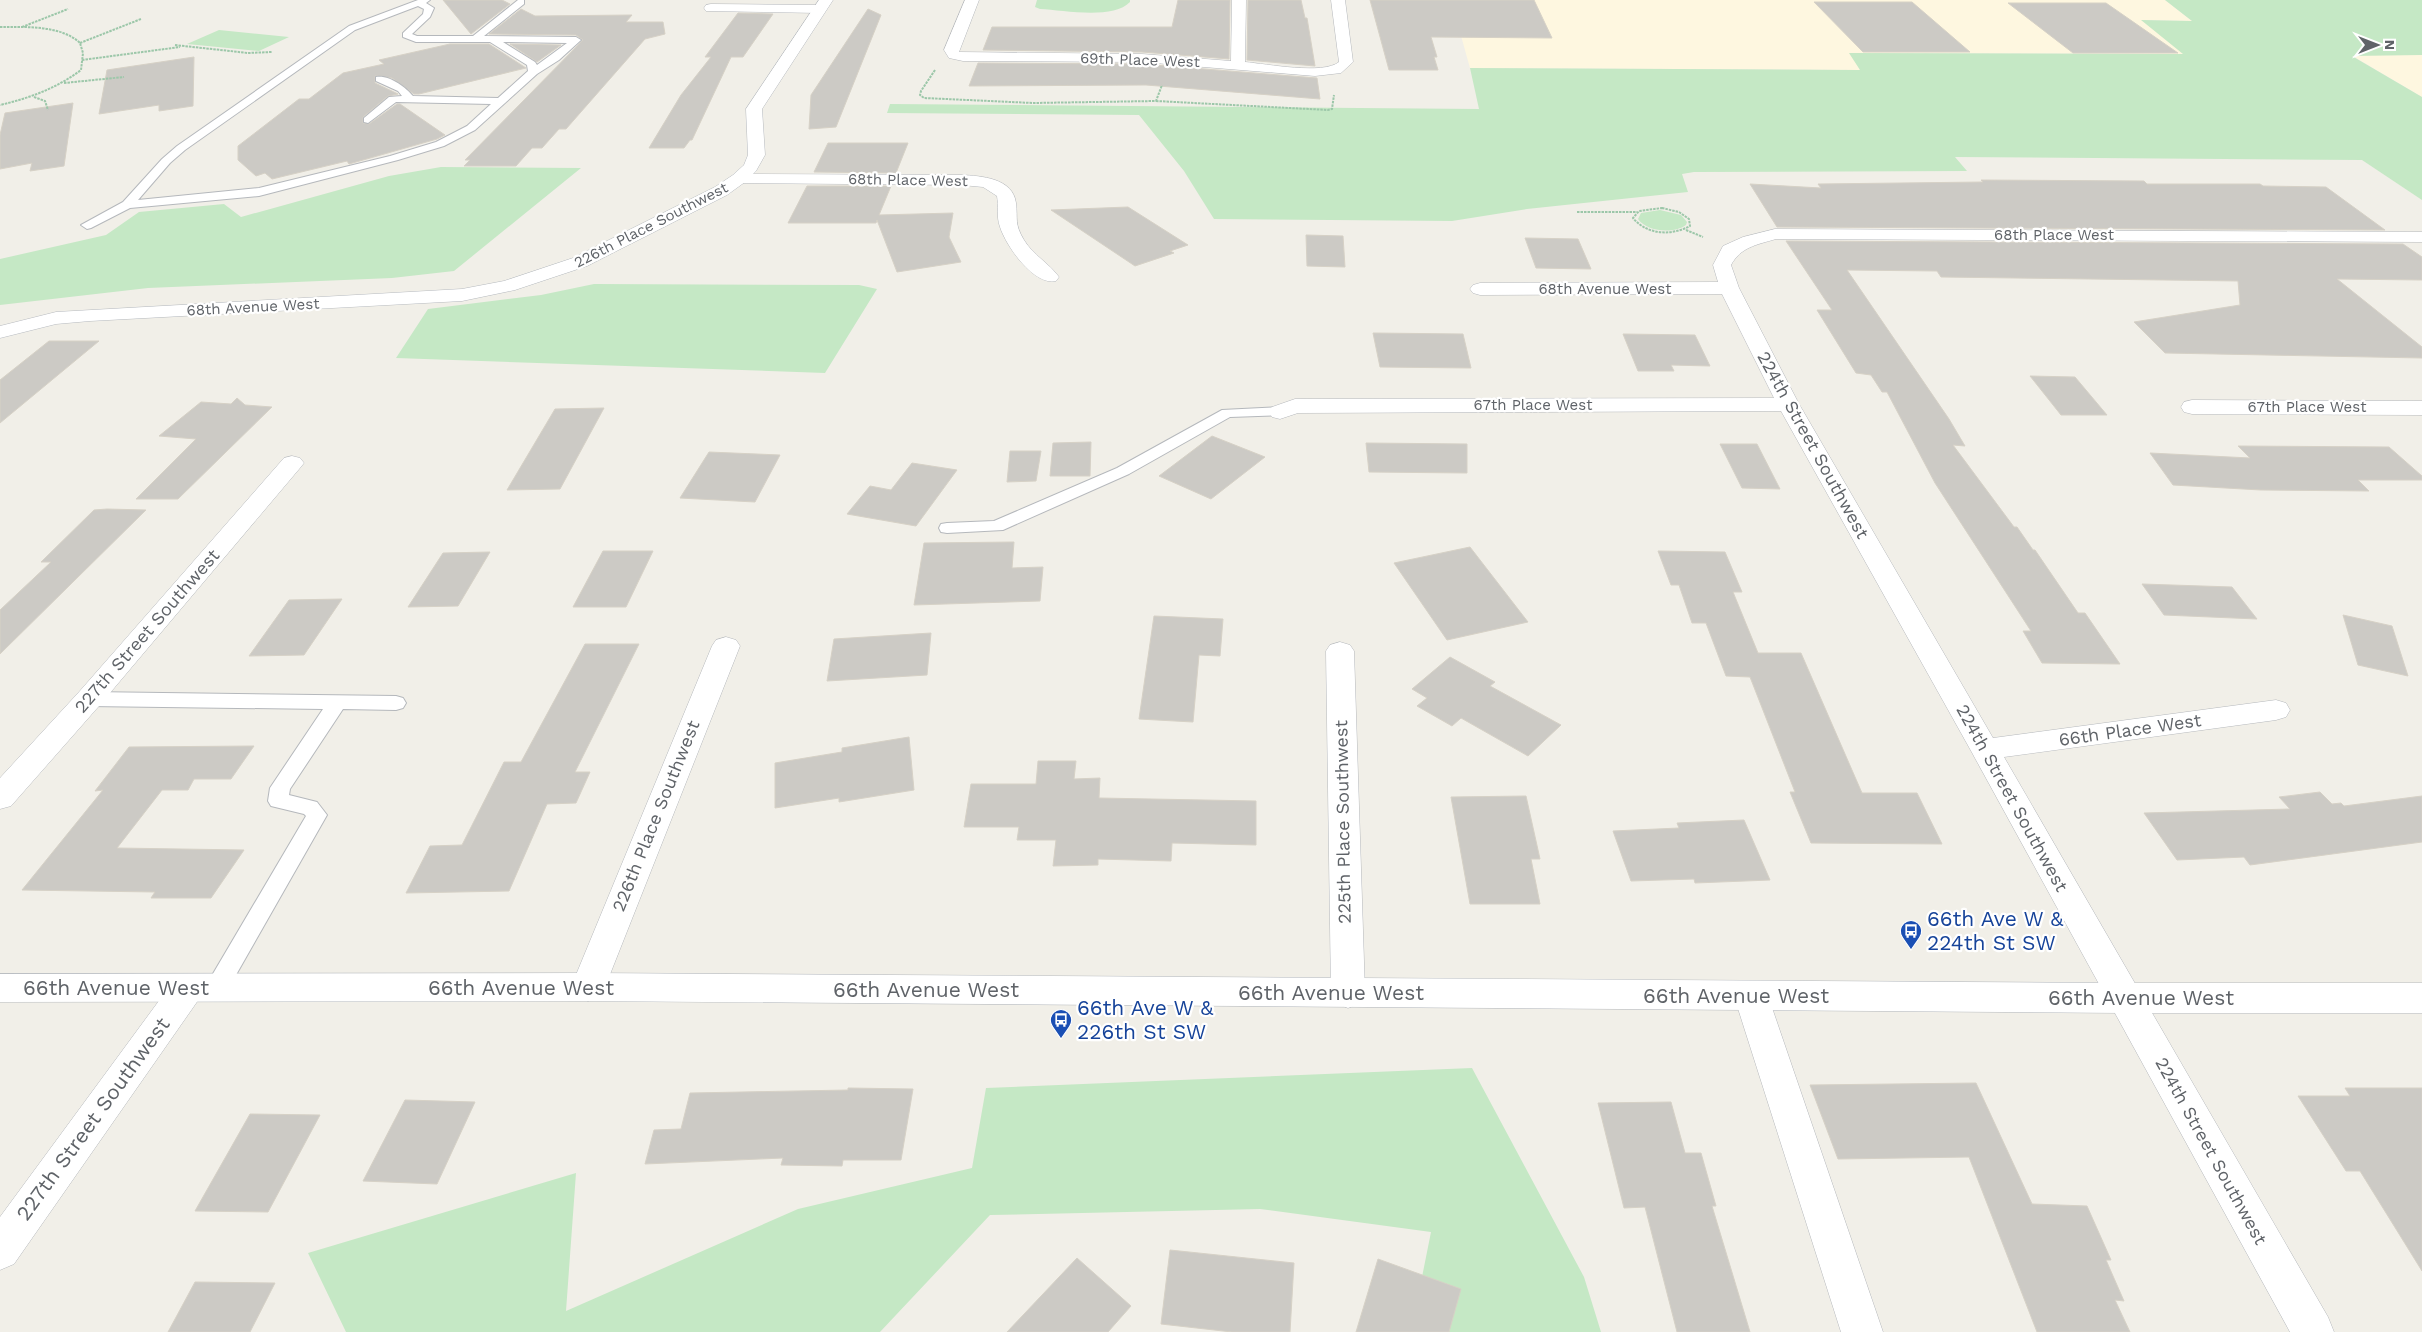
<svg xmlns="http://www.w3.org/2000/svg" width="2422" height="1332" viewBox="0 0 2422 1332" font-family="'Work Sans',sans-serif">
	<rect width="100%" height="100%" fill="#f1efe8"/>
	<path fill="#fef7e0" d="M1451,0H2165L2192,21L2142,20L2184,54L1850,53L1860,70L1470,68Z
		M2351,55H2422V97Z"/>
	<path fill="#c5e8c5" d="M1037,0H1130V2C1113,20 1063,10 1040,9L1035,7Z
		M2165,0H2422V55L2352,56L2422,97V200L2362,160L1955,157L1967,171L1694,172L1682,174L1688,192L1527,209L1452,221L1214,219L1184,171L1139,115L887,113L890,104L1479,109L1470,68L1860,70L1849,53L2183,54L2141,20L2192,21Z
		M219,30L289,37L259,51L187,44Z
		M441,167L581,168L454,271L392,278L148,288L0,305V259L106,235L139,212L224,204L241,217L389,176Z
		M1660,210L1681,215L1687,222L1686,225C1674,234 1647,232 1638,219L1641,213Z
		M594,284L859,285L877,289L825,373L396,358L428,309L541,295Z
		M1472,1068L1584,1277L1601,1332H1411L1431,1232L1260,1209L990,1215L880,1332H346L308,1253L576,1173L566,1311L798,1209L972,1168L986,1088Z"/>
	<path fill="#cccac5" stroke="#d6d1c6" d="M443,0H502L510,4L471,34Z
		M1178,0H1230L1229,59L1142,52L983,50L992,27H1172Z
		M1248,0H1301L1305,18H1307L1315,66L1247,60Z
		M1370,0H1534L1552,38L1431,37L1437,57H1434L1438,70H1389Z
		M1814,2H1912L1970,52H1863Z
		M2008,3H2106L2178,53H2073Z
		M521,9L535,16L632,15L626,22H663L665,34L645,39L566,129H559L542,148H532L516,166H464L470,160H465L583,40L576,35L489,34Z
		M868,9L881,15L836,127L809,129L811,95Z
		M738,13L773,14L743,57H731L692,140H690L684,148H649L681,95L711,57H705Z
		M450,44H489L526,68L419,94H414L392,78L375,76V83L398,94L388,96L363,117V123L369,124L397,104H400L445,135L437,139L349,164L347,161L272,179L265,173L256,176L238,160V146L299,99H309L343,73L384,64L379,60Z
		M510,44L561,45L537,62Z
		M194,57L193,106L159,111V105L99,114L107,70Z
		M978,63L1142,64L1317,78L1320,99L1146,85L969,86Z
		M73,103L64,166L30,171L32,163L0,169V135L5,113Z
		M828,143H908L896,173L814,172Z
		M1981,180L2144,181L2147,184H2260L2263,186L2326,187L2385,230L1777,227L1750,184L1821,188L1818,184L1983,182Z
		M807,186H891L879,215L953,213L949,237L961,262L897,272L877,220L876,223H788Z
		M1128,207L1188,245L1170,251L1174,253L1135,266L1051,210Z
		M1306,235L1343,236L1345,267L1307,266Z
		M1525,238L1578,239L1591,269L1536,268Z
		M1786,241L2403,244L2422,257V280L2337,279L2422,347V358L2165,353L2134,322L2240,305L2238,281L1941,277L1937,271L1847,270L1949,419L1965,446L1953,445L2014,527H2017L2033,550H2035L2078,613H2085L2120,664L2042,663L2023,631H2031L1935,483L1887,392H1882L1871,375L1856,373L1817,310H1832Z
		M1373,333L1463,334L1471,368L1380,367Z
		M1623,334L1695,335L1710,366L1671,365L1674,371H1638Z
		M49,341H99L0,423V380Z
		M2030,376L2075,377L2107,415H2061Z
		M237,398L245,405L272,407L178,499H136L196,439L159,436L201,402L231,404Z
		M604,408L560,489L507,490L555,409Z
		M1212,436L1265,457L1211,499L1159,476Z
		M1091,442L1090,476H1050L1053,443Z
		M1366,443L1467,444V473L1369,472Z
		M1720,444H1757L1780,489L1742,488Z
		M2238,446L2389,447L2422,476V480H2358L2369,491L2261,490L2173,485L2150,453L2250,458Z
		M1010,451H1041L1036,481L1007,482Z
		M709,452L780,455L755,502L680,498Z
		M912,463L957,470L916,526L847,514L870,486L891,490Z
		M107,509L146,510L0,654V610L51,562H41L94,510Z
		M1014,542L1012,568L1043,567L1040,601L914,605L924,543Z
		M1470,547L1528,622L1447,640L1394,563Z
		M603,551H653L626,607H573Z
		M1658,551L1725,552L1742,592H1733L1758,653H1801L1862,793H1917L1942,844L1811,843L1790,792H1795L1750,677L1726,676L1706,623H1692L1679,585H1671Z
		M490,552L458,606L408,607L443,553Z
		M2142,584L2232,587L2257,619L2164,615Z
		M342,599L304,655L249,656L289,600Z
		M2343,615L2392,626L2408,676L2358,665Z
		M1154,616L1223,619L1220,656L1199,655L1193,722L1139,719Z
		M931,633L927,675L827,681L834,639Z
		M585,644H639L575,772H590L576,803L547,804L509,891L406,893L430,846L462,845L504,762H521Z
		M1450,657L1495,682L1490,686L1561,725L1528,756L1461,718L1452,726L1417,706L1427,698L1412,689Z
		M909,737L914,790L839,802V798L775,808V763L842,752V748Z
		M254,746L231,779H194L188,790H162L117,848L244,850L211,898H151L155,892L22,890L103,790L95,791L129,747Z
		M1038,761H1076L1074,779L1100,778L1099,798L1256,801V845L1172,843L1171,861L1098,859V865L1053,866L1056,840H1017L1019,827H964L971,784H1036Z
		M2320,792L2332,804L2341,803L2344,806L2422,796V842L2250,865L2244,857L2177,860L2144,813L2290,809L2279,797Z
		M1526,796L1540,859H1531L1540,904H1470L1451,797Z
		M1744,820L1770,880L1695,883L1694,879L1631,881L1613,831L1679,828L1677,823Z
		M1976,1083L2032,1204L2087,1206L2111,1260H2106L2124,1301L2115,1300L2130,1332H2037L1969,1157L1838,1159L1810,1085Z
		M848,1088L913,1089L901,1160H843L842,1166L781,1165L783,1158L645,1164L654,1130L681,1129L690,1093L848,1090Z
		M2345,1088H2422V1271L2360,1171H2346L2298,1096H2350Z
		M405,1100L475,1102L437,1184L363,1181Z
		M1671,1102L1685,1153H1701L1716,1206H1712L1750,1332H1677L1645,1207L1624,1208L1598,1103Z
		M250,1114L320,1115L268,1212L195,1211Z
		M1170,1250L1294,1263L1290,1332H1232L1161,1324Z
		M1077,1258L1131,1306L1108,1332H1007Z
		M1378,1259L1461,1289L1449,1332H1356Z
		M195,1282L275,1283L250,1332H168Z"/>
	<g fill="none" stroke-linecap="round" stroke-linejoin="round">
		<g stroke="#b5b8bc" stroke-width="2">
			<path id="lane" d="M418,0H430L426,3L434,8L430,17L412,34L417,36H473L518,0H524V4L484,36L576,37L581,40L559,60L537,74L475,130L444,146L398,160L259,196L130,208L91,228L87,229L81,225L123,202L162,159L177,146L349,26ZM418,6L424,9L423,14L403,33V37L416,42H490L527,65L528,71L498,98L413,96C405,87 390,75 376,77V81L398,91L402,96L389,97L364,118V122L368,123L396,102L491,104L467,126L436,142L390,156L259,188L138,200L170,163L185,150L355,30ZM503,42L567,43L537,65L535,62Z
				M1280,407L1285,409L1288,412L1285,415L1230,417L1129,474L1003,530L947,533L941,532L939,528L941,524L947,523L994,521L1117,468L1222,410Z
				M89,692L396,696L403,698L406,703L403,708L396,710L343,709L290,789L289,795L317,802L327,815L224,996L216,999L208,996L204,989L306,816L304,814L271,806L268,801L270,788L323,709L89,706L82,704L79,699L82,694Z"/>
		</g>
		<g stroke="#b5b8bc" stroke-width="1">
			<path id="street" d="M965,0H979L959,52L1142,54L1231,61L1232,0H1246L1245,62C1267,64 1323,75 1339,62L1331,0H1345L1353,62L1341,73L1315,76L1142,62L963,61L949,58L944,50Z
				M711,4L820,5L827,9L820,13L706,11L704,8L706,5Z
				M740,174L962,175C981,176 1013,178 1016,203C1018,220 1014,223 1024,240C1033,255 1049,263 1059,277L1056,281C1034,286 1006,246 1000,227C996,216 999,206 997,196L983,187L962,185L734,183L732,179L734,175Z
				M1775,229L2422,232V242L1776,239C1756,245 1741,247 1731,265L1739,288L1799,404L1993,738L2276,700L2286,703L2290,710L2286,717L2276,720L2004,757L2328,1317L2334,1332H2290L1970,749L1781,411L1298,413L1280,419L1272,417L1269,412L1272,407L1295,399L1774,398L1722,294L1480,295L1473,293L1470,289L1473,285L1480,283L1718,282L1713,265L1723,246L1743,237Z
				M2192,400L2422,401V415L2192,414L2184,412L2181,407L2184,402Z
				M292,456L300,458L304,463L300,468L99,706L11,806L0,809V778L79,692L284,458Z
				M726,637L736,640L740,646L605,987L600,997L588,1001L576,997L571,987L712,646L716,640Z
				M1340,642L1350,645L1354,651L1365,993L1360,1003L1348,1008L1336,1003L1331,993L1326,651L1330,645Z
				M187,975L199,979L204,989L199,999L14,1264L0,1270V1217L175,979Z
				M1751,981L1763,986L1768,996L1883,1332H1841L1734,996L1739,986Z"/>
		</g>
		<g stroke="#b6babf" stroke-width="1">
			<path id="secondary" d="M819,0H833L762,109L765,155L756,171L745,182L727,195L587,266L515,290L462,301L90,321L56,324L0,338V326L56,312L462,289L504,281L573,258L715,187L733,175L744,165L748,155L746,109Z
				M588,973L2124,983H2422V1013H2124L588,1001L0,1002V974Z"/>
		</g>
		<path stroke="#9cc7a9" stroke-width="2" stroke-dasharray="2.5 1" stroke-linecap="butt" d="M0,27C25,27 61,25 80,43L83,53L81,70C57,88 30,98 0,105
			M22,27L68,9
			M80,43L141,19
			M175,45L248,53L272,52
			M82,60L180,47
			M935,70L921,91L920,95L924,98L1033,103L1156,101L1162,85
			M64,83L124,77
			M34,97L45,101L48,110
			M1156,101L1328,110L1332,109L1334,95
			M1662,208L1679,212L1689,219L1690,226C1671,236 1647,235 1633,218L1639,211Z
			M1577,212H1637
			M1686,230L1703,237"/>
		<use href="#lane" fill="#fff" fill-rule="evenodd"/>
		<use href="#street" fill="#fff" fill-rule="evenodd"/>
		<use href="#secondary" fill="#fff" fill-rule="evenodd"/>
	</g>
	<defs>
		<g id="bus-pin" transform="scale(1.125)"><path d="M0 17L-7.5 6A9.5 9.5 0 1 1 7.5 6Z" fill="#1a4fb4" stroke="#fff"/><path d="M-5-6H5V4H4V6H2V4H-2V6H-4V4H-5ZM-3.5-4V0h7V-4ZM-3.5 1.2v1.5H-2V1.2ZM2 1.2v1.5H3.5V1.2Z" fill="#fff"/></g>
	</defs>
	<g fill-rule="evenodd">
		<use href="#bus-pin" x="1911" y="931"/>
		<use href="#bus-pin" x="1061" y="1020"/>
	</g>
	<g text-anchor="middle" stroke-width="4.5" stroke-linejoin="round" paint-order="stroke">
		<g font-size="15" fill="#5f6368" stroke="#fff">
			<text transform="translate(1140 60) rotate(2)" y="5">69th Place West</text>
			<text transform="translate(908 180) rotate(1)" y="5">68th Place West</text>
			<text transform="translate(651 225) rotate(-27)" y="5">226th Place Southwest</text>
			<text x="2054" y="240">68th Place West</text>
			<text x="1605" y="294">68th Avenue West</text>
			<text transform="translate(253 307) rotate(-3)" y="5">68th Avenue West</text>
			<text x="1533" y="410">67th Place West</text>
			<text x="2307" y="412">67th Place West</text>
		</g>
		<g font-size="18" fill="#5f6368" stroke="#fff">
			<text transform="translate(1813 445) rotate(61)" y="6">224th Street Southwest</text>
			<text transform="translate(147 631) rotate(-49)" y="6">227th Street Southwest</text>
			<text transform="translate(2130 730) rotate(-8)" y="6">66th Place West</text>
			<text transform="translate(2012 798) rotate(61)" y="6">224th Street Southwest</text>
			<text transform="translate(656 816) rotate(-68)" y="6">226th Place Southwest</text>
			<text transform="translate(1343 822) rotate(-91)" y="6">225th Place Southwest</text>
			<text transform="translate(2211 1151) rotate(61)" y="6">224th Street Southwest</text>
		</g>
		<g font-size="21" fill="#164399" stroke="#fff" text-anchor="start">
			<text x="1927" y="926">66th Ave W &amp;<tspan x="1927" dy="24">224th St SW</tspan></text>
			<text x="1077" y="1015">66th Ave W &amp;<tspan x="1077" dy="24">226th St SW</tspan></text>
		</g>
		<g font-size="21" fill="#5f6368" stroke="#fff">
			<text x="116" y="995">66th Avenue West</text>
			<text x="521" y="995">66th Avenue West</text>
			<text x="926" y="997">66th Avenue West</text>
			<text x="1331" y="1000">66th Avenue West</text>
			<text x="1736" y="1003">66th Avenue West</text>
			<text x="2141" y="1005">66th Avenue West</text>
			<text transform="translate(93 1119) rotate(-54)" y="7">227th Street Southwest</text>
		</g>
	</g>
	<g transform="translate(2377 45) rotate(90)" stroke="#ffffff" stroke-width="4" paint-order="stroke">
	<path d="M0-4L9 19L0 12L-9 19Z" fill="#5f6368"/>
	<text y="-8" font-size="14" font-weight="bold" text-anchor="middle" fill="#5f6368">N</text>
	</g>
</svg>
